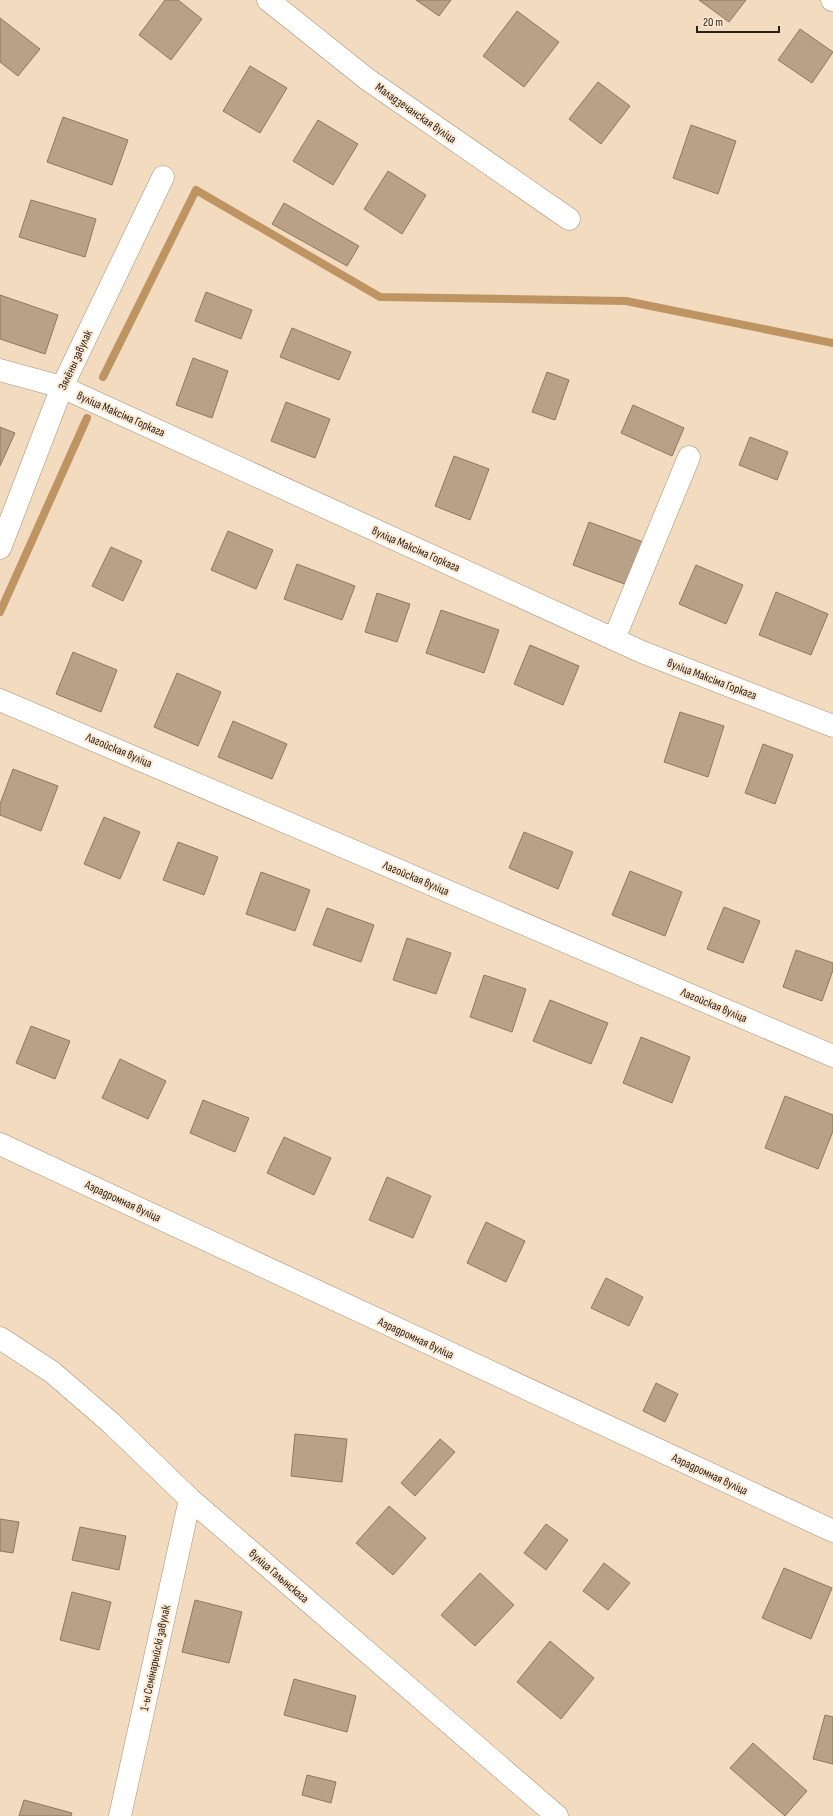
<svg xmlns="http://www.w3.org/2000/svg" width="833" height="1816" viewBox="0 0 833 1816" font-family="'Sofia Sans Condensed',sans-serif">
	<rect width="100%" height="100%" fill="#f3dbbf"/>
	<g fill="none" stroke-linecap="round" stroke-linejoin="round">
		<path stroke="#be9463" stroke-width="8" d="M103,377L196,190L380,297L626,301L833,343
			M0,612L87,418"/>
	</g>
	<path fill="#b8a187" stroke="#8d785f" d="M165,0H178L202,19L171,60L139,35Z
		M416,0H451L439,16Z
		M699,0H746L729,22Z
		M517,11L559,42L524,87L483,56Z
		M0,18L40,49L18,76L0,62Z
		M800,29L833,52L812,83L778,60Z
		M250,66L287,88L260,133L223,111Z
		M598,82L630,106L601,144L569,119Z
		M63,117L128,140L112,185L47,162Z
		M318,120L358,144L333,185L293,161Z
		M691,125L736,141L718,194L673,178Z
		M388,171L426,195L402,234L364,209Z
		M31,200L96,219L85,257L19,237Z
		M284,203L359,246L347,266L272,224Z
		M206,292L252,310L241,339L195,321Z
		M0,295L58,315L45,354L0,339Z
		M292,328L351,352L339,380L280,357Z
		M193,358L228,371L212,418L176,405Z
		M547,372L569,380L555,420L532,412Z
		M286,402L330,419L315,458L271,441Z
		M633,405L684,428L672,456L621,433Z
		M0,427L15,433L0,466Z
		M750,437L788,452L777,480L739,465Z
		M454,456L489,469L470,520L435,506Z
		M589,522L646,543L630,586L573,565Z
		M228,531L273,550L256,589L211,570Z
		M111,547L142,561L123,601L92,586Z
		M297,564L355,586L342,620L284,599Z
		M696,565L743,585L726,624L679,604Z
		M776,592L828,614L811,655L759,635Z
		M377,593L410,604L397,642L365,632Z
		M441,610L499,630L484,673L426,653Z
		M530,645L579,666L563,705L514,684Z
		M73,652L117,670L101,712L56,694Z
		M177,673L221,692L198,746L154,727Z
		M680,712L724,726L708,777L664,762Z
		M233,721L287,744L272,779L218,757Z
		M763,744L793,755L775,804L745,793Z
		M13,769L58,786L41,831L0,815V804Z
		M104,817L140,832L120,879L84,864Z
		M524,832L573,852L558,889L509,868Z
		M178,842L218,857L204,895L163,880Z
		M630,871L682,892L665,936L612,915Z
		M261,872L310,890L295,931L246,914Z
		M724,907L760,921L743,963L707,949Z
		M327,908L374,925L361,962L313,945Z
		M407,938L451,953L436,994L393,980Z
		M796,950L833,963V970L822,1001L783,987Z
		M484,975L526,989L512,1032L470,1017Z
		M550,1000L608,1023L591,1064L533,1041Z
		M31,1026L70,1041L55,1079L16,1063Z
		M641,1037L690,1057L672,1103L623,1083Z
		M120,1059L166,1081L148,1119L102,1098Z
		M785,1096L833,1115V1131L818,1169L765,1148Z
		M203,1100L249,1118L235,1152L190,1133Z
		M284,1137L331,1158L314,1195L267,1173Z
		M387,1177L431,1196L413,1238L369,1220Z
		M486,1222L525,1241L506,1282L467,1263Z
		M606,1278L643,1297L629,1326L591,1308Z
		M656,1383L678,1394L665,1422L643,1411Z
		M295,1434L347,1439L342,1482L291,1476Z
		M440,1439L455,1452L415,1496L401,1483Z
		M389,1506L426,1538L393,1575L356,1543Z
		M0,1519L19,1522L13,1553L0,1551Z
		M546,1524L568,1540L546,1570L524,1553Z
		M80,1527L126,1536L119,1570L72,1560Z
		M604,1563L630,1583L608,1610L583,1591Z
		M784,1568L832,1588L811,1639L762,1618Z
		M480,1573L514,1605L475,1646L441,1615Z
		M72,1592L111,1602L99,1650L60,1640Z
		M195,1600L242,1612L229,1663L182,1652Z
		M550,1641L594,1678L561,1719L517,1682Z
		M294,1679L356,1696L347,1732L284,1715Z
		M825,1715L833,1717V1764L813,1759Z
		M753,1743L807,1791L785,1816L730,1768Z
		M307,1775L336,1782L331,1803L302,1795Z
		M24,1800L72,1813L71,1816H19Z"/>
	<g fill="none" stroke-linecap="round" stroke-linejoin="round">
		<g stroke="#a69077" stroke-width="23">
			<path id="minor" d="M268,0L367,79L569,219
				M832,0H833
				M0,370L62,387L642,652L833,726
				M0,548L62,387L163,177
				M614,639L689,457
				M0,700L833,1056
				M0,1144L833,1531
				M0,1338L52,1372L111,1423L190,1499L557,1816
				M120,1816L190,1499"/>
		</g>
		<use href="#minor" stroke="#fff" stroke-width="22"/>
	</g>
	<g text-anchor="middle" stroke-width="4" stroke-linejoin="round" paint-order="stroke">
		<g font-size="12" fill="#292117" stroke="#fce9d3">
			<text transform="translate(416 113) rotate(35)" y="4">Маладзечанская вуліца</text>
			<text transform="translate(75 360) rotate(-65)" y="4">Зялёны завулак</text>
			<text transform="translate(121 414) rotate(24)" y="4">вуліца Максіма Горкага</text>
			<text transform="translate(416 549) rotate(24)" y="4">вуліца Максіма Горкага</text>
			<text transform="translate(712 679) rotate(21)" y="4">вуліца Максіма Горкага</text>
			<text transform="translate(119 750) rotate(23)" y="4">Лагойская вуліца</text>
			<text transform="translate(416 878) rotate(23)" y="4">Лагойская вуліца</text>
			<text transform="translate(714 1005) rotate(23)" y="4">Лагойская вуліца</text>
			<text transform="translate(123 1201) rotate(25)" y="4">Аэрадромная вуліца</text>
			<text transform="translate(416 1338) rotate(25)" y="4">Аэрадромная вуліца</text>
			<text transform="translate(710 1474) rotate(25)" y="4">Аэрадромная вуліца</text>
			<text transform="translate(279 1576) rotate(41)" y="4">вуліца Галынскага</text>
			<text transform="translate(155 1658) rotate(-78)" y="4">1-ы Семінарыйскі завулак</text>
		</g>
	</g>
	<path d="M697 26v6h82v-6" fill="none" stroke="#292117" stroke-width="2"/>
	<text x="703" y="26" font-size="12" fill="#292117" stroke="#fce9d3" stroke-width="3" paint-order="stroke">20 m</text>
</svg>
